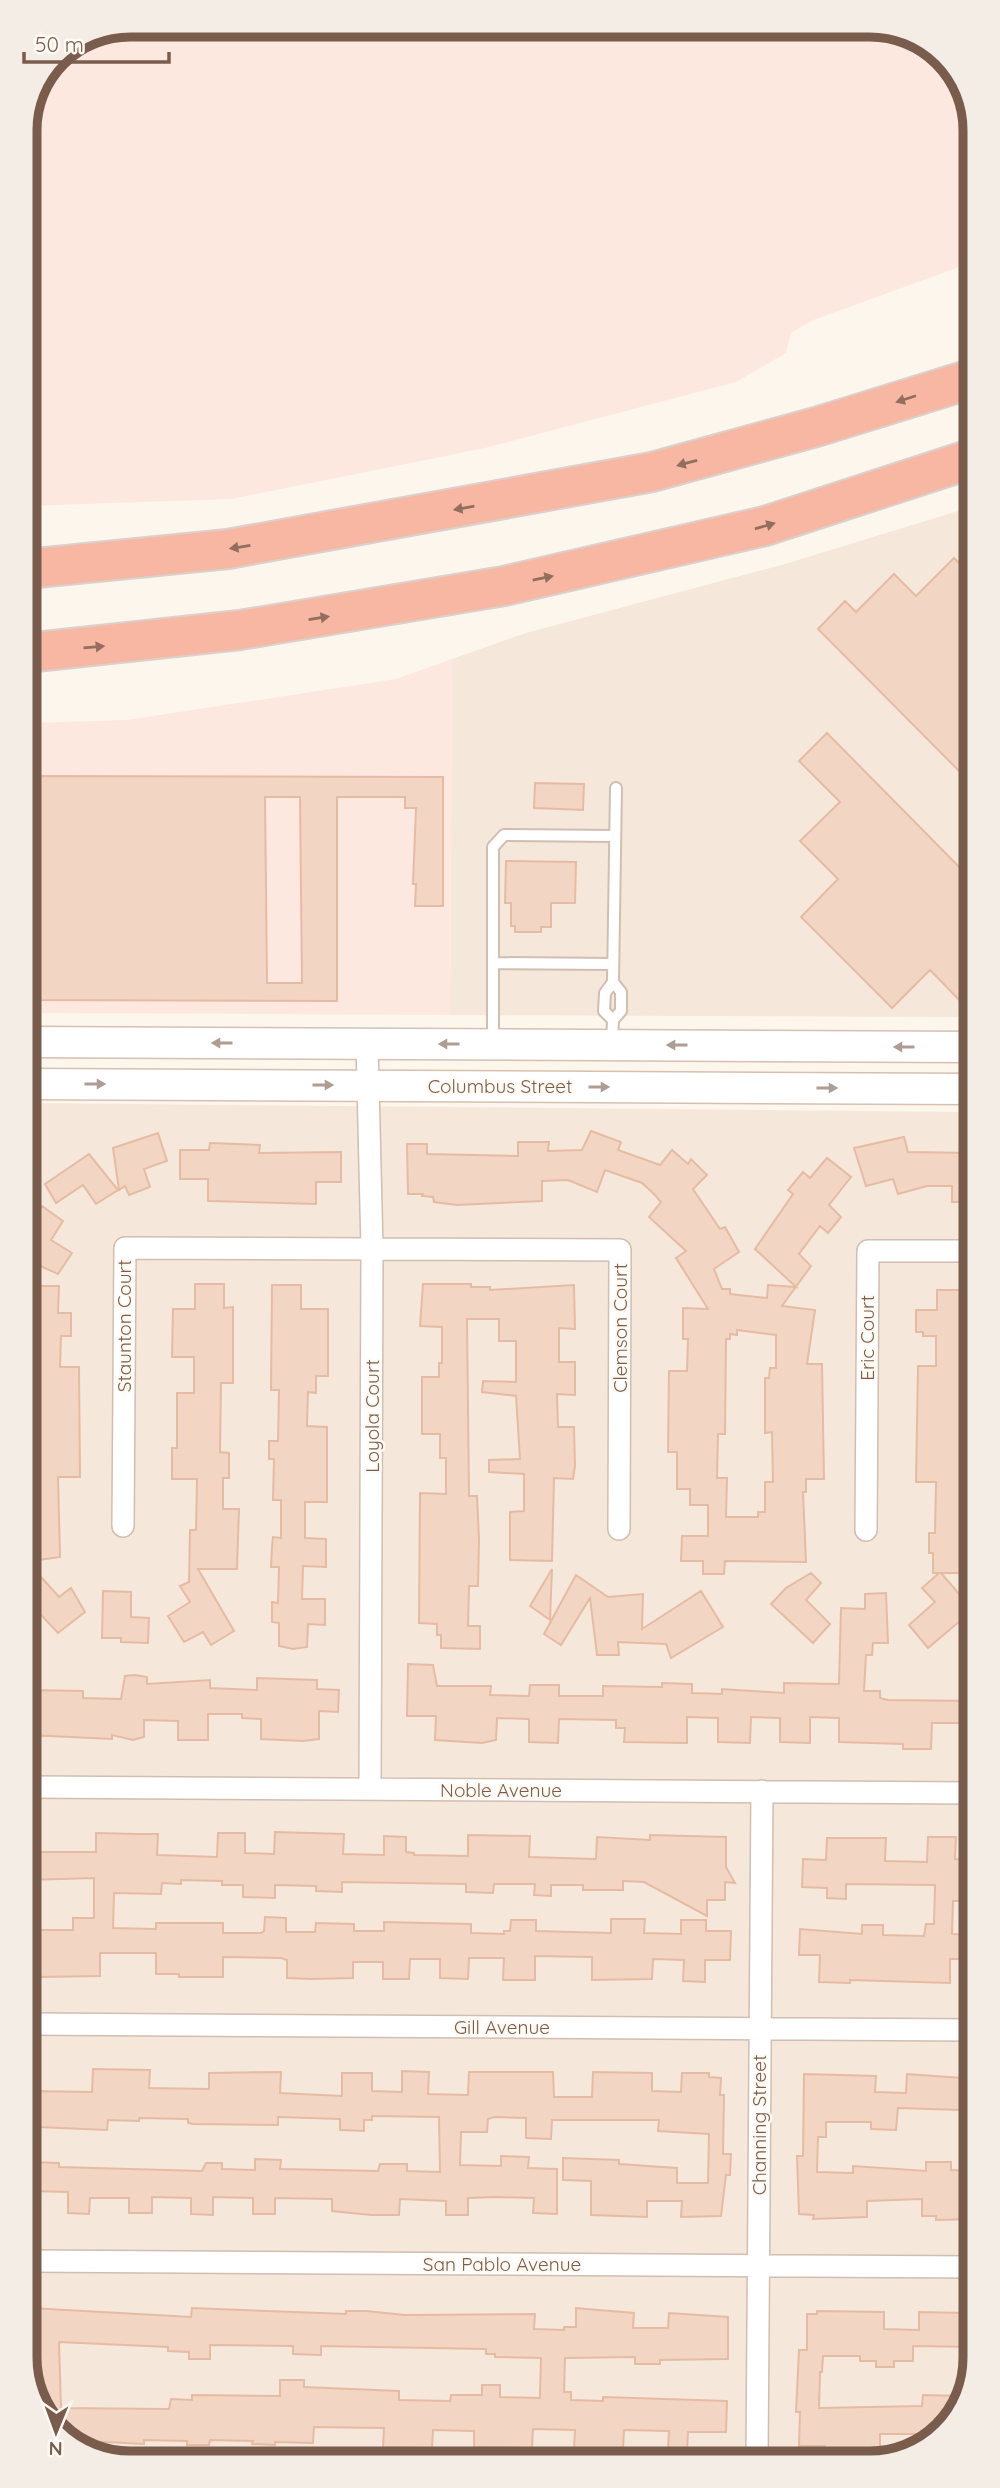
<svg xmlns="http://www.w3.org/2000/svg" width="1000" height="2488" viewBox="0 0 1000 2488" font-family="Quicksand,sans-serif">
	<rect width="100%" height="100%" fill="#fdf6ec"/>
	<path fill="#f5e8da" d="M971,507L972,1017L450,1015L452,659L526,633L785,564Z
		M27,1103L972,1112L975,2359L954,2422L904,2458L122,2463L65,2442L30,2392Z"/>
	<path fill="#fde8e0" d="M129,25H878L935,46L970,96V263L811,321L791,333L786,353L736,382L485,448L231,499L26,506L25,123L56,55Z
		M452,659L450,1015L27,1013L26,723L127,720L396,679Z"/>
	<path fill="#f3d5c3" stroke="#e6bba3" stroke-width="2" fill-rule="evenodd" d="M954,558L971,576L972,784L818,629L845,601L856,612L894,574L916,596Z
		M827,733L972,880V1013L930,970L892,1008L801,917L838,879L800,841L840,802L799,761Z
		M26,776L443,777V906H415L416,884H413L416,808H405V797H337V1001L27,1000ZM265,797H300L302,983H267Z
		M535,783L584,784L583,810L534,808Z
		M506,861L576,862L575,903H551V927H541V932H515V926H511V903H505Z
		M591,1131L621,1142L618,1150L660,1165L672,1150L688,1164L691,1159L707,1175L693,1189L720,1229L725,1227L739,1252L714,1269L722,1289H730V1294L767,1298L768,1285L796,1287L755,1249L793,1194L788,1190L803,1172L810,1178L827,1158L851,1177L829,1205L841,1217L828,1233L820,1226L799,1254L811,1266L782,1306L815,1310L807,1364H822L824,1479H806V1492H803L806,1562L725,1561L724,1574H703V1561H681L682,1536H708V1505H690V1489H677V1452H668L669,1371H687L688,1339H683V1308L708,1309L676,1258L686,1251L649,1217L661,1202L654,1194L642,1183L605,1170L597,1192L568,1180L542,1181V1201L457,1205L434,1202L433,1197L422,1196L423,1194H408L407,1144H427V1154L518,1156V1142H549L548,1151L582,1150ZM737,1330L776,1335V1368H770L769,1378H765V1433L772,1432L773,1482H765V1512H758V1517H726L727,1478H717L718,1434H725L726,1339H730V1334L737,1335Z
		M158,1133L167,1161L144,1169L150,1187L129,1195L125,1186L119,1190L113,1148Z
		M904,1137L908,1152L973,1153V1202H952V1186H927L898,1194L893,1179L866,1186L854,1148Z
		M210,1143L260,1145L259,1153L341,1152V1182H316V1204L208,1201V1179H180V1150H209Z
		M89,1154L118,1190L96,1204L83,1185L56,1203L45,1184Z
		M42,1206L63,1221L51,1240L72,1253L58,1274L27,1260V1228Z
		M195,1284H224V1308L233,1307V1383H221L220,1449V1452L229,1453V1478H223V1509H239L237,1569H198L234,1631L211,1645L203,1632L184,1642L168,1616L190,1602L180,1586L189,1582L190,1530H196L197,1479H172V1448H177V1393H194V1357H172L173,1309H195Z
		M423,1284H471V1287H490V1290L574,1285L575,1329L559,1328V1362H575V1395L557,1394L558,1427H574L575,1466L573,1479L554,1478L552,1561L510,1560V1512L524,1511V1474L489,1472V1460L520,1459L516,1396L482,1392L483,1381L516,1382V1341H499V1319H467L469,1496H477L479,1539L478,1586H469L468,1626H480V1649L441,1648V1635H437V1624L419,1623L420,1493L446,1494V1458H440V1434H422V1377H439V1363H442V1327L420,1326Z
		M272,1285H301V1309H328V1376H316V1393L308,1392L307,1426L327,1427V1502H305V1538L326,1539V1567L303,1566L302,1599H325V1625L308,1624L307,1647L293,1649L279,1646V1623L272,1622V1602L278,1603L279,1567H271L272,1547L273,1537L281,1538V1500H273L274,1459H269V1441H278L279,1390H271Z
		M27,1286H59L58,1313H71V1336H61L60,1367H79L80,1477H58L60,1557L39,1560H28V1373H31V1336H28Z
		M937,1290H966L963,1459H973L974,1573H941L973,1610L928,1648L909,1625L935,1602L922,1588L939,1573H933V1553H929V1533H935L936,1482H916L918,1366H936V1336H923V1332H916V1310H937Z
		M552,1569L550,1620L530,1606Z
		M811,1573L821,1583L806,1600L830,1624L813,1643L771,1604L786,1588Z
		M576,1575L608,1597L643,1594L642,1629L701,1591L723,1627L671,1658L666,1644L641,1643L618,1642L619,1655H597L590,1598L561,1645L544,1634Z
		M42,1578L59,1597L71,1588L85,1612L58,1633L28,1601V1590Z
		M103,1591L131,1592V1617L149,1618L148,1643L121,1642V1638H102Z
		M886,1593L888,1643H873L872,1655H866L864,1691H880V1698L888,1700L974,1701V1723H932L931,1749H903V1744L839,1742V1718L810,1717V1743L780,1742V1718L751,1717L750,1743L718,1742V1718L687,1717V1743L624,1742L625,1728H616V1720L559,1719L558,1743L529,1742V1719L497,1718L496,1740L482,1743L435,1740L436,1716H407L408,1664L433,1665L437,1686H491L490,1695L529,1696L530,1685H559V1696H603V1686L662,1687V1683L692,1684V1693L722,1694V1689L784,1693V1683L839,1684L841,1608L865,1609V1594Z
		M135,1675L147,1677V1684L210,1680V1688L257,1690V1678L317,1680V1689L339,1690L338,1712L319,1711V1739L303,1741L261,1739V1719L242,1718V1714H208V1740H178V1721L144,1720V1737L133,1740L112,1735V1739L28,1735V1690L83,1691V1698L121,1699L125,1676Z
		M275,1832L344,1834L343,1854L384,1855V1836L406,1837V1852L414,1853V1855L468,1856V1835L530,1836L529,1857L596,1859L597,1837L650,1840V1835L726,1837V1867L735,1883L725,1882V1900H707V1916L644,1882L623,1881V1890H583V1885H551V1896L534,1895L535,1884H494L493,1893L466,1892V1884L342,1882V1892L316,1891V1886L275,1885V1898L243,1897V1885H222V1881L181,1880V1884L162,1883L161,1894L114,1893L113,1928L156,1929V1923H223V1933H261L264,1931L265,1917L286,1918V1932H315L316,1923L354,1924V1931H384V1922L471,1924V1933L504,1934V1931H510L511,1920H536V1931L611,1933V1919H645L644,1933L681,1934V1920H706V1931H731L730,1960H705V1982L683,1981L684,1960L653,1959L652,1979L592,1980V1957L535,1956V1980H503L504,1958H469L468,1979L440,1978V1959H410L409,1979H383V1962H353V1978L311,1979L287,1978V1960L281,1958L223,1957V1977H179V1974H156V1953H100V1976L39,1977L40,1959L29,1956V1930H73V1918H94V1878L29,1880V1852H96V1833L137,1834H158L157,1855L217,1857L218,1833H245V1853L274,1854Z
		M928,1837H956L955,1859L974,1860V1883H961V1901H953L952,1934L974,1935L975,1959H950V1983L850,1980V1983L819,1982L820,1955H799L800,1929L862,1934V1925H883V1935L924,1936L926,1924H934L935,1885L846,1884V1899L827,1898V1888L802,1887L803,1859L826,1860L827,1838H886L885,1861L927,1862Z
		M93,2069L150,2070L149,2088L209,2089V2073L281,2072L280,2093L342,2096V2073H372V2091L402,2092V2071L429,2072L428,2094L468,2095L469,2072H553L554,2097H592L593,2072L652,2073V2091L681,2092L682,2073H709V2077L721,2078L720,2095H724L723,2154H731L730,2175H726L721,2216L681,2217L682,2201H647V2217L591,2215V2181L563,2180V2158L619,2160V2164L677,2168V2183H708L709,2134L658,2131L659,2120H552L551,2139L526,2138V2118L494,2117L488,2119L487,2132H461L460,2165L501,2166V2156L529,2157L528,2168L557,2169V2214L533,2213L534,2198L495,2197L468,2198V2215H446V2201L400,2199L399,2215H371L332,2211V2199L275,2198V2214H253V2198L213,2197V2215L191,2214V2198L152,2197V2213H129V2198H90L89,2214L68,2213V2192L29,2191L30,2162L59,2163V2167L202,2171L206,2163H222V2169L255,2170V2159L281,2160L280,2169L378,2171L380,2164H407V2171L440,2172L439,2117L372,2116V2120H364V2131L340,2130V2119L278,2117V2125L193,2124L188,2123V2119L139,2118V2121L108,2120L107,2130L38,2127V2116H29V2091L92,2092Z
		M804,2074L876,2076L875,2092L906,2093L907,2074L962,2078L961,2110L898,2108L896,2130L871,2129V2122H826V2137H818L817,2172L853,2173V2166L926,2171V2162H951V2170L975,2171V2219L936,2220V2216H922V2199L867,2201V2217L813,2219L814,2215L799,2214L797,2156H803Z
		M30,2308L191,2317L192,2308L346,2314V2311H366L405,2315L535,2314L534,2329L564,2330V2327H576V2308L634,2313L633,2328H668L669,2313L728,2317V2359L660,2360V2364H635V2357L565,2358L564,2392H571V2400L603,2401V2397L727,2401L726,2432H688L687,2451L668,2450L669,2431L624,2430L623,2449L574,2448L575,2430L533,2429L532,2448L474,2447V2431L433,2430L432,2448L383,2447L384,2428L314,2427L313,2443L275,2442V2445L252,2444L253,2441L210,2440L209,2445H187V2441L144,2440V2444L64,2440L32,2395L33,2376H40V2339H30ZM59,2342L168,2347V2351L189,2352V2359H210V2345L293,2346V2354L321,2355V2346L486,2349V2354H495V2357L541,2358L540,2392V2398L500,2397V2385H482V2395H451L450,2401L399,2400V2391L304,2387V2380H280V2396L192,2395V2400L171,2399L169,2409L61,2408Z
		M817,2311L884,2312V2329L919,2330V2312L967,2313V2324H975V2347L913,2346V2361H894V2367H876V2361H860V2356H823L822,2372H820L819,2408L922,2406L923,2395L963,2396L954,2422L922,2445V2434H880V2451H825V2446H799L800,2412H796L799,2350H807V2314H817Z"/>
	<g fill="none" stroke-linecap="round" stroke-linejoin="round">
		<g stroke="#d1beb0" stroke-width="14">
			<path id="service" d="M493,963L613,964
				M613,982L616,788
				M493,1042V847L504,835L615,836
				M612,1044L613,1020L621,1011V992L613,982L605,993L604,1011L613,1020"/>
		</g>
		<g stroke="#d1beb0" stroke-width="24">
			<path id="minor" d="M367,1043L372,1249L370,1789
				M123,1526L125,1248L620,1250L619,1529
				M866,1530L868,1251H973
				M29,1787L974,1793
				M29,2024L975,2030
				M30,2261L975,2267
				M757,2459L762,1791"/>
		</g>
		<g stroke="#d6c0b0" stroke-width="33">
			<path id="secondary" d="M27,1042L972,1047
				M27,1084L972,1089"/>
		</g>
		<g stroke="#dad1cd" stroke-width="42">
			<path id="motorway" d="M26,569L228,549L652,472L816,427L971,379
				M26,653L240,630L504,586L765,526L971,459"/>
		</g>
		<use href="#service" stroke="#fff" stroke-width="10"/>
		<use href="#minor" stroke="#fff" stroke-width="21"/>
		<use href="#secondary" stroke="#fff" stroke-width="30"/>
		<use href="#motorway" stroke="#f7b7a3" stroke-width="38"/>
	</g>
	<defs><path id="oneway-solid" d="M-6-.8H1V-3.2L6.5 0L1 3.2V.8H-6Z" transform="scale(1.75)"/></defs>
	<g fill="#936e5e">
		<use href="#oneway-solid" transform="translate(906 399) rotate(162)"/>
		<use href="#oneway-solid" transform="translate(687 463) rotate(165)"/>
		<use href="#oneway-solid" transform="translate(464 508) rotate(170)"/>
		<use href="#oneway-solid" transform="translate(765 526) rotate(-16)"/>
		<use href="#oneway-solid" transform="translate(240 547) rotate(171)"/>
		<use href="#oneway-solid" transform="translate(543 578) rotate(-12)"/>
		<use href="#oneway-solid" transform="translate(319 618) rotate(-9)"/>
		<use href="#oneway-solid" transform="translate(94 647) rotate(-5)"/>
	</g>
	<g fill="#af9d94">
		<use href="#oneway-solid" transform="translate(222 1043) rotate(-180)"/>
		<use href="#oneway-solid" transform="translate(449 1044) rotate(-180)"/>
		<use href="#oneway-solid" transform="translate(677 1045) rotate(-180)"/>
		<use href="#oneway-solid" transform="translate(904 1047) rotate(-180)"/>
		<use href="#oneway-solid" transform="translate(95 1084)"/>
		<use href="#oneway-solid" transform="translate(323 1085)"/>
		<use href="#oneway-solid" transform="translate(599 1087)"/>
		<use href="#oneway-solid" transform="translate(827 1088)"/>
	</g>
	<g text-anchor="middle" stroke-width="5" stroke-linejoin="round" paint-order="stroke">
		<g font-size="19" fill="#7a5c4d" stroke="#fffaf3">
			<text x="500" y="1093">Columbus Street</text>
			<text transform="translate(124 1326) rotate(-90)" y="7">Staunton Court</text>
			<text transform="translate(620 1328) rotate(-90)" y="7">Clemson Court</text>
			<text transform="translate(867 1338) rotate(-90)" y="7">Eric Court</text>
			<text transform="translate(372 1416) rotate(-90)" y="7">Loyola Court</text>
			<text x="501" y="1797">Noble Avenue</text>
			<text x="502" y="2034">Gill Avenue</text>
			<text transform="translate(759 2125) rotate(-90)" y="7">Channing Street</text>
			<text x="502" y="2271">San Pablo Avenue</text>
		</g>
	</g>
	<path d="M0 0H1000V2488H0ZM130 37H870A93 93 0 0 1 963 130V2358A93 93 0 0 1 870 2451H130A93 93 0 0 1 37 2358V130A93 93 0 0 1 130 37Z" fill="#f4ede6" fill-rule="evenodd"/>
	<path fill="none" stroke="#7a5c4d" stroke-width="9" d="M130 37H870A93 93 0 0 1 963 130V2358A93 93 0 0 1 870 2451H130A93 93 0 0 1 37 2358V130A93 93 0 0 1 130 37Z"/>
	<g transform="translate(56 2432) rotate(181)" stroke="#fffaf3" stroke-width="5" paint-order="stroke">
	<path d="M0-5L12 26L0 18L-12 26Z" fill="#7a5c4d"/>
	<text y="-10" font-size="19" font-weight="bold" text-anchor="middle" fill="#7a5c4d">N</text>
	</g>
	<path d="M24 52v10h145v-10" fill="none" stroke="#7a5c4d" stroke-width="3.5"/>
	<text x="35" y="52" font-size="21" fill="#7a5c4d" stroke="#fffaf3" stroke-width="5" paint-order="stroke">50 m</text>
</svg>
